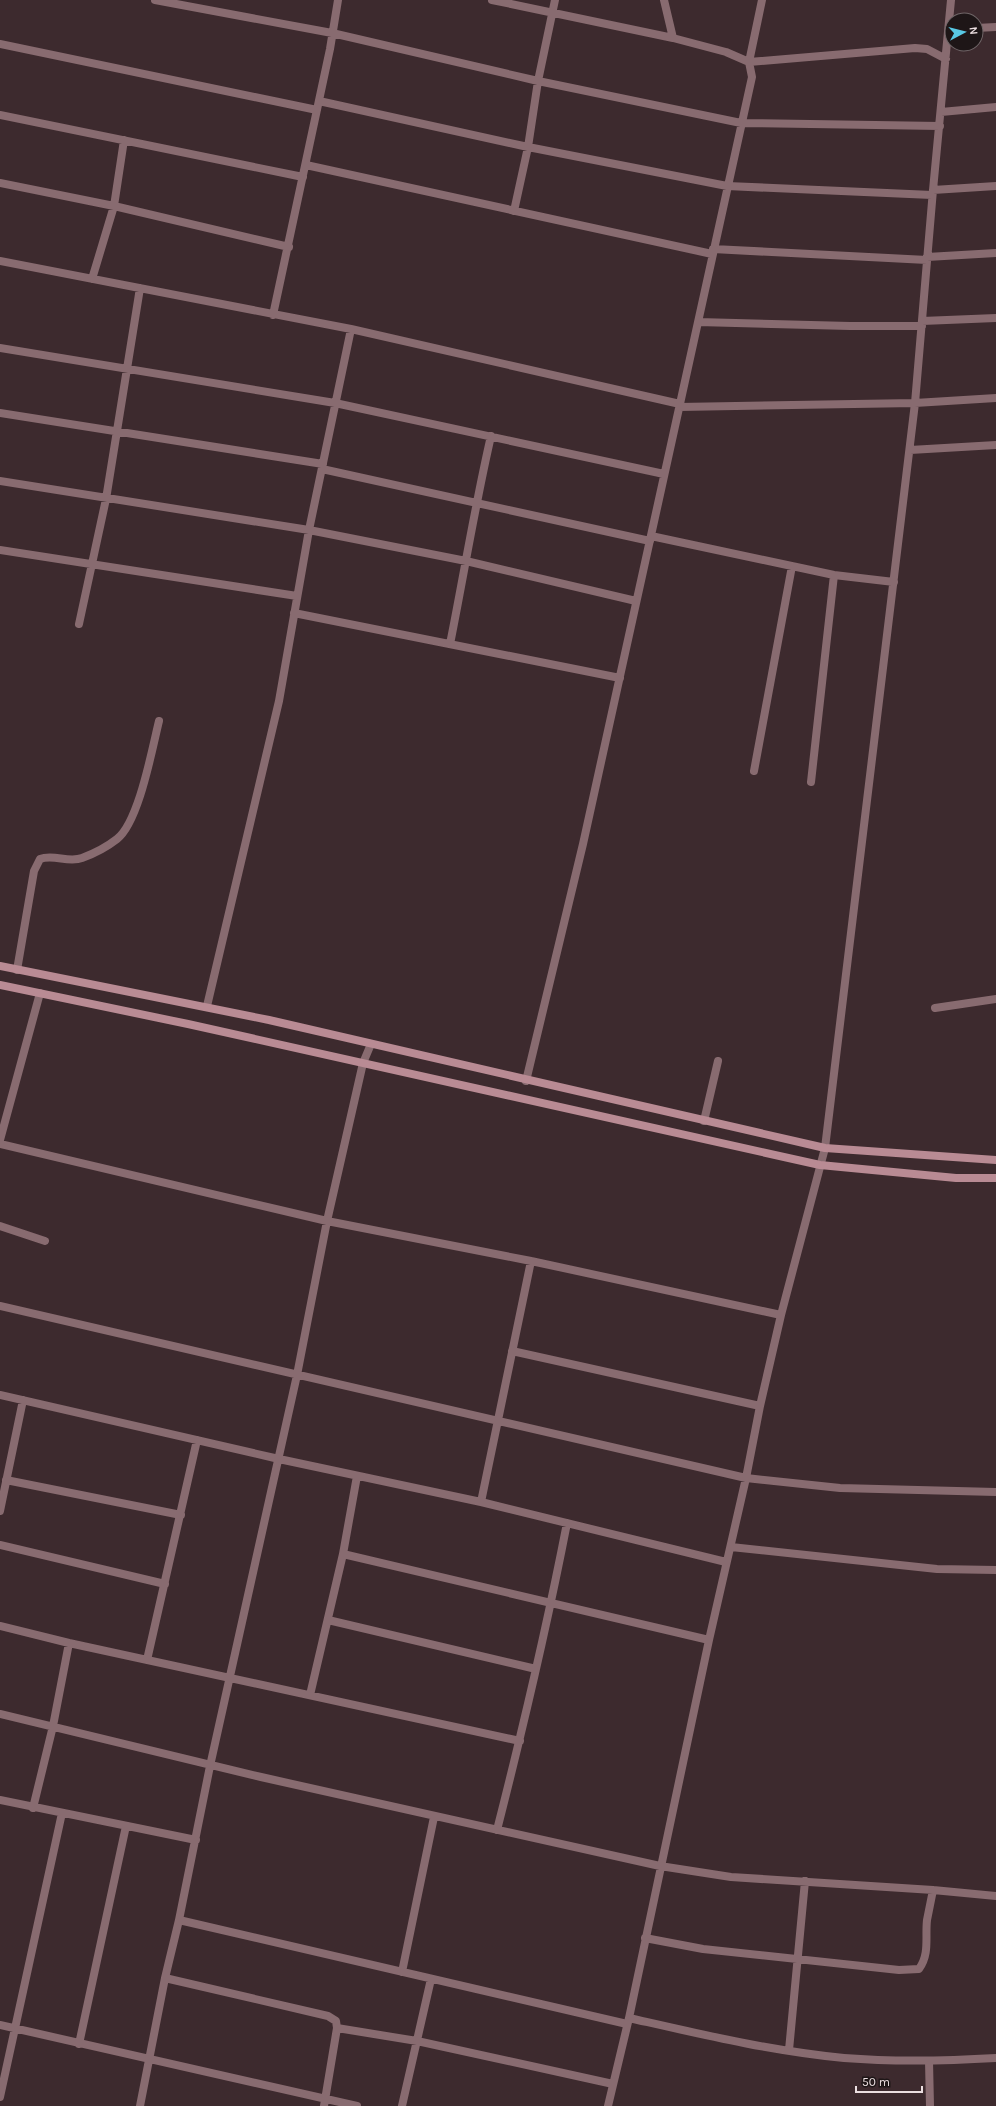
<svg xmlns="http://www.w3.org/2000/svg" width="996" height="2106" viewBox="0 0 996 2106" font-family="Karla,sans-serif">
	<rect width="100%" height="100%" fill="#3d2a2e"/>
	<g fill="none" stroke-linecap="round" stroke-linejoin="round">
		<path stroke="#886b70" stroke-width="8" d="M155,0L332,33L538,81L741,123L940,126
			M492,0L673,38
			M664,0L673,38L726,52L749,62L915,48L927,49L946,59
			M976,28L996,27
			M0,44L317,110
			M319,101L528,147L727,186L932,195
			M941,112L996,107
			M0,115L303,177
			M306,165L712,254
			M0,183L114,206L289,247
			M933,190L996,186
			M514,211L528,147L538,81L555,0
			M713,249L927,260
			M927,257L996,253
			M0,261L351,329L680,404
			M92,279L114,206L124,140
			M273,315L330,49L338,0
			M922,321L996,318
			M698,322L850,326H922
			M0,348L335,403L664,474
			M679,407L915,403L996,398
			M0,413L323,464
			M910,450L996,445
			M322,469L650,541
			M0,481L309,530L466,561L636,601
			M651,536L834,575L894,582
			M0,550L297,596
			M294,613L620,678
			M79,624L106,499L140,288
			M450,644C464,574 475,505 491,436
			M754,771L792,566
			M811,782L834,575
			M17,970L34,871L40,859C53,854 69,863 82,858C93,854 108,846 117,839C139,822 152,749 159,721
			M207,1006L279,701L309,530L351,329
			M935,1008L996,999
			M526,1081L583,844L752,77L749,62L762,0
			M704,1121L718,1061
			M0,1140L40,993
			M0,1144L327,1221L531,1261L781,1315
			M0,1226L45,1241
			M0,1306L746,1478L840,1488L996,1492
			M512,1351L760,1406
			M0,1395L279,1459L481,1502L726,1562
			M6,1480L181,1515
			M481,1502L531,1261
			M0,1511L23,1400
			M0,1545L165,1584
			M731,1547L937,1569L996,1570
			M343,1554L709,1640
			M328,1620L536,1669
			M0,1626L69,1643L520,1741
			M147,1660L197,1440
			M310,1695L343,1554L357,1476
			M0,1714L261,1777L660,1866L731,1877L933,1890L996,1896
			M0,1800L196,1840
			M33,1808L53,1726L69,1643
			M497,1830C523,1728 547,1626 567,1523
			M179,1920L627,2024
			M645,1938L703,1949L899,1970L919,1969C930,1954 925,1937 927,1920C929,1910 931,1900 933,1890
			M402,1972L434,1817
			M165,1978L328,2016L336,2021L337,2028L324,2106
			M629,2018C700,2034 771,2051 844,2058C895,2062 945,2061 996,2058
			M0,2025L357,2106
			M337,2028L417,2041L613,2084
			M79,2044L126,1826
			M789,2050L805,1881
			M929,2061L930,2106
			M0,2097L62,1813
			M140,2106L165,1978L179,1920L210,1766L297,1375L327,1221L363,1063L371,1044
			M402,2106L431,1979
			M608,2106L629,2018L709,1640L746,1478L760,1406L781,1315L825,1148L915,403L933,190L951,0"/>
		<path stroke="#b98b94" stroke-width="8" d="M0,966L269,1020L825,1148L996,1160
			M0,985L188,1024L820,1165L956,1178H996"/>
	</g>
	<g transform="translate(964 32) rotate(83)"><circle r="19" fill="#1e1617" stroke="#706668"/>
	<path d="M0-3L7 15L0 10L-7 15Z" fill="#58c8e4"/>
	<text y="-6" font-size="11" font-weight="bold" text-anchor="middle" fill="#ecdfe1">N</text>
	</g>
	<path d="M856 2086v6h66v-6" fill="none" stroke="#ecdfe1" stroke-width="2"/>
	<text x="862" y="2086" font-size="12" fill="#ecdfe1" stroke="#1e1617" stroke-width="3" paint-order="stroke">50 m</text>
</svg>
